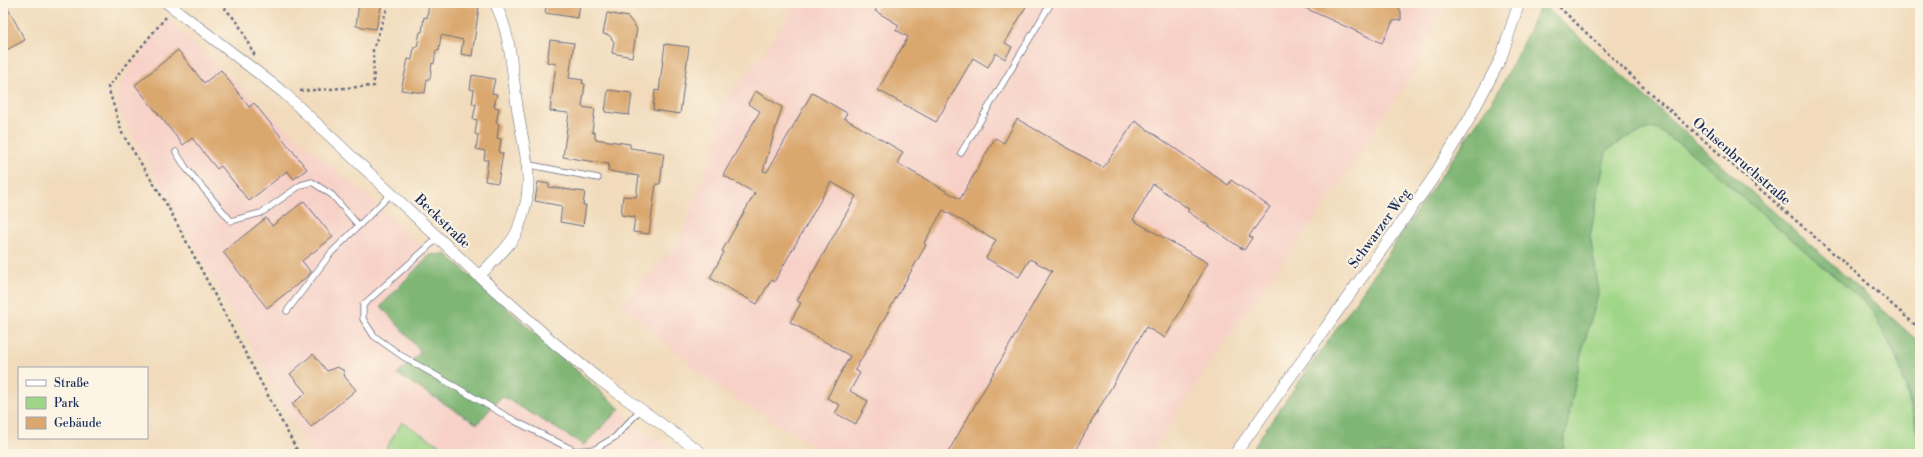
<svg xmlns="http://www.w3.org/2000/svg" width="1923" height="457" viewBox="0 0 1923 457" font-family="'Libre Bodoni',serif">
	<rect width="100%" height="100%" fill="#fcf5e5"/>
	<filter id="ink" filterUnits="userSpaceOnUse"><feTurbulence type="fractalNoise" baseFrequency=".025" numOctaves="2"/><feDisplacementMap in="SourceGraphic" scale="8" xChannelSelector="R" yChannelSelector="G"/><feConvolveMatrix kernelMatrix="1 2 1 2 8 2 1 2 1" color-interpolation-filters="sRGB"/></filter>
	<filter id="wash" filterUnits="userSpaceOnUse"><feTurbulence type="fractalNoise" baseFrequency=".012" numOctaves="4" result="noise"/><feDisplacementMap in="SourceGraphic" scale="16" xChannelSelector="R" yChannelSelector="G"/><feGaussianBlur stdDeviation="0.9" result="paint"/><feColorMatrix in="noise" values="0 0 0 0 0 0 0 0 0 0 0 0 0 0 0 0 0 1.4 0 .05"/><feComposite in="paint" operator="in"/></filter>
	<g filter="url(#wash)">
		<rect width="100%" height="100%" fill="#f1dbbc"/>
		<path fill="#f7d1c8" d="M797,3H1443L1419,63L1332,195L1223,344L1151,454H828L713,384L621,304L678,244L718,139L719,107L761,57Z
			M167,18L269,114L379,206L429,255L381,306L422,352L397,374L501,396L584,445L620,409L632,426L678,454H311L118,109L119,85Z"/>
		<path fill="#9fd587" stroke="#5d8272" d="M1653,127L1687,149L1870,307L1898,360L1920,442V454H1563L1564,439L1582,350L1599,292L1590,236L1606,151L1627,137Z
			M402,422L444,448L440,454H383Z"/>
		<path fill="#7fb674" stroke="#4d7269" d="M1542,4L1920,343V436L1898,360L1870,307L1687,149L1653,127L1627,137L1606,151L1590,236L1599,292L1582,350L1564,439L1563,454H1248L1345,317L1500,89Z
			M446,254L620,409L584,445L502,396L477,424L397,374L421,352L381,306L429,255Z"/>
		<g id="blocks">
			<path fill="#daa76e" d="M3,3H5L25,40L3,52Z
				M359,3H382L376,29L356,26Z
				M429,3H454L479,7L472,56L461,54L463,40L441,35L439,51L436,50L434,64L432,63L430,79H427L425,93L401,90L408,59L412,60L414,47H417L420,32H422L424,17L427,18Z
				M547,3H580L578,18L545,13Z
				M880,3H1028L1005,43L1012,47L1005,59L996,53L988,67L973,58L936,122L878,90L908,37L896,30L899,25L875,11Z
				M1294,3H1397L1401,13V20L1393,21L1382,43Z
				M607,13L628,17L637,29L632,57L612,53L614,42L609,35L603,34Z
				M550,40L574,43L569,78L583,80L582,83L585,84L582,107L595,109L592,132L595,133V139L630,144V148L664,153L660,184H656L649,234L633,232L635,217L621,215L623,196L636,197L639,176L608,171L609,164L563,157L569,113L550,111L556,64L547,62Z
				M665,44L689,47L680,114L653,110L655,90L659,91Z
				M178,50L204,83L221,70L249,107L254,103L307,169L294,179L287,171L249,201L221,166L217,169L192,138L183,145L135,85Z
				M472,75L495,79L492,93L497,94L494,107L499,108L496,123L499,124L497,138L501,139L499,153H503L498,183L485,181L488,160H484L485,151L476,149L478,135L475,134L477,120L473,119L476,104H472L474,90L470,89Z
				M608,90L632,93L629,115L605,112Z
				M755,91L782,107L763,171L767,172L812,93L847,113L844,118L903,152L897,163L960,199L995,138L1004,143L1017,119L1103,168L1135,121L1228,185L1231,180L1270,207L1249,236L1252,238L1244,250L1187,211L1189,209L1153,184L1133,220L1208,263L1165,338L1146,327L1073,454H947L1052,271L1030,259L1019,277L986,258L996,240L943,210L924,243L926,245L855,370L860,373L850,391L868,401L856,424L835,413L840,405L827,398L850,356L790,322L801,303L797,301L856,196L831,182L774,282L771,280L757,304L710,278L724,252L722,251L755,193L723,175L760,111L748,104Z
				M538,182L549,184V187L585,192L583,205H586L583,226L560,222L562,206L535,201Z
				M304,201L333,237L302,261L311,272L308,276L267,308L223,252L266,218L272,226Z
				M313,354L327,371L337,367L343,370L345,377L356,390L311,427L292,404L306,393L290,374Z"/>
		</g>
	</g>
	<g filter="url(#ink)">
		<use href="#blocks" fill-opacity="0" stroke="#666b7f" stroke-width="1"/>
		<g fill="none" stroke-linecap="round" stroke-linejoin="round">
			<g stroke="#666b7f" stroke-width="7">
				<path id="lane" d="M176,152L186,168L231,221L261,213L301,185L312,182L332,195L359,226
					M961,153L1051,3
					M525,164L598,178
					M439,237L363,305V319L374,336L402,356L515,421L575,451L595,449L615,437L640,410
					M287,311L331,253L392,193"/>
			</g>
			<g stroke="#666b7f" stroke-width="12">
				<path id="street" d="M167,3L283,92L479,276L553,342L600,380L703,454
					M479,276C491,263 512,245 518,229C521,219 526,207 527,197C531,171 523,143 519,118C512,81 513,37 495,3
					M1235,454L1431,181L1468,121L1501,58L1519,3"/>
			</g>
			<path stroke="#666b7f" stroke-width="2.5" stroke-dasharray="3 3" stroke-linecap="butt" d="M220,3L238,23L255,56
				M1555,3L1642,86L1920,329
				M166,17L108,87L122,133L167,205L299,454
				M300,91L374,86L373,50L389,3"/>
			<use href="#lane" stroke="#fff" stroke-width="5.5"/>
			<use href="#street" stroke="#fff" stroke-width="11"/>
		</g>
	</g>
	<g text-anchor="middle" stroke-width="4" stroke-linejoin="round" paint-order="stroke">
		<g font-size="14" fill="#1b2f5e" stroke="#fcf5e5">
			<text transform="translate(1742 161) rotate(41)" y="5">Ochsenbruchstraße</text>
			<text transform="translate(443 221) rotate(44)" y="5">Beckstraße</text>
			<text transform="translate(1379 228) rotate(-54)" y="5">Schwarzer Weg</text>
		</g>
	</g>
	<rect width="1923" height="457" fill="none" stroke="#fcf5e5" stroke-width="16"/>
	<rect x="18" y="367" width="130" height="72" fill="#fcf5e5" stroke="#a2a6af"/>
	<rect x="26" y="380" width="20" height="6" fill="#ffffff" stroke="#a2a6af"/>
	<text x="54" y="387" font-size="12" fill="#1b2f5e">Straße</text>
	<rect x="26" y="397" width="20" height="12" fill="#9fd587" stroke="#a2a6af"/>
	<text x="54" y="407" font-size="12" fill="#1b2f5e">Park</text>
	<rect x="26" y="417" width="20" height="12" fill="#daa76e" stroke="#a2a6af"/>
	<text x="54" y="427" font-size="12" fill="#1b2f5e">Gebäude</text>
</svg>
